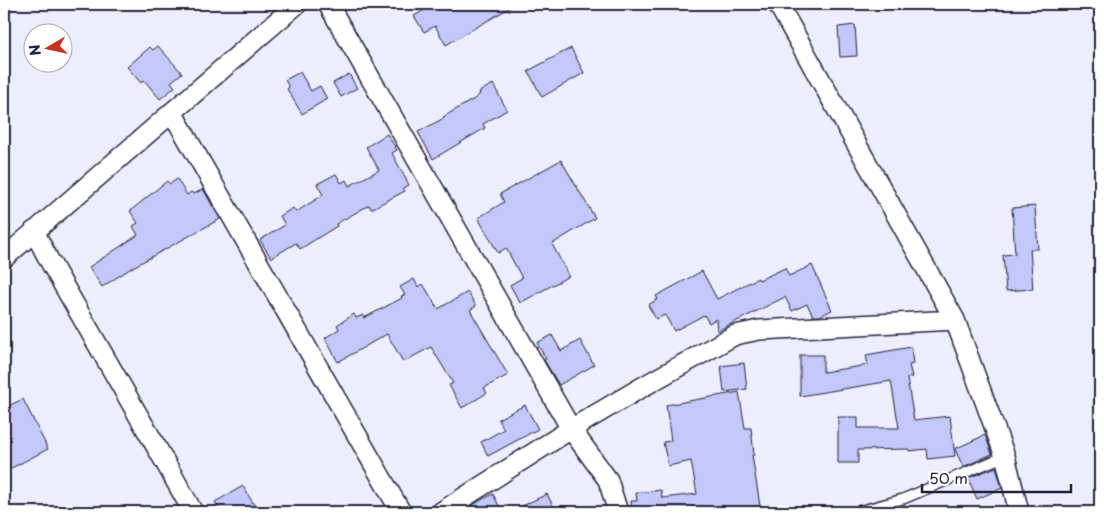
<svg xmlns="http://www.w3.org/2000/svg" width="1104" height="516" viewBox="0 0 1104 516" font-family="'Playpen Sans',sans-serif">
	<rect width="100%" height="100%" fill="#edeefd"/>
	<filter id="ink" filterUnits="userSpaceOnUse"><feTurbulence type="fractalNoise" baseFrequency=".02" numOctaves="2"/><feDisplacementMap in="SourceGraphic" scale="10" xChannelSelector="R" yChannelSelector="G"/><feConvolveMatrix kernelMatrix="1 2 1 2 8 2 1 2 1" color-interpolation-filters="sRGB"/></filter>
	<g filter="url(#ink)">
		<path fill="#c3c7f9" stroke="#22223b" d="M422,4H516L446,45L435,26L424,32L414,16L426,9Z
			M855,25L857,56L840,57L838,27Z
			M158,46L182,73L171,82L175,87L160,99L144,80L141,83L127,67L150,47L153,50Z
			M571,48L584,73L542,97L528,71Z
			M300,72L311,91L320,86L327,99L302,114L287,89L289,87L285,80Z
			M349,74L357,88L341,97L333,83Z
			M493,84L507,110L483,124L485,128L433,159L418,132L444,118L443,117L474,99L480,94L479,92Z
			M387,134L397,150L392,153L409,185L403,188L405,191L371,209L369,205L336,224L337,226L300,249L296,243L271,258L260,240L285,225L280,216L293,208L296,212L323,195L317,184L336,174L341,183L346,180L349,186L379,170L366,147Z
			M561,160L595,218L552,244L569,276L520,303L510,285L522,278L506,248L498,253L478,218L504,202L500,194Z
			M177,179L187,195L191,192L194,194L203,189L220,219L133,267L102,287L89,267L138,235L133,226L138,223L130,211L167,181L170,184Z
			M1035,206L1038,249H1030L1033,289L1006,291L1003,255L1015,254L1012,208Z
			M812,265L832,310L820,316H813L807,304L792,311L785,297L717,331L716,319L709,323L704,315L674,331L665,315L656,319L648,305L658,299L656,296L702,271L717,299L758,278L759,280L785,268L789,276Z
			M414,279L418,287L423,284L438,309L468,292L476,306L470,310L508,375L484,388L487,393L462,408L449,385L453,383L431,347L403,362L387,334L338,362L325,338L339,329L337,325L354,314L356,318L363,315L364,318L402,298L401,296L405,295L400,287Z
			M552,335L561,351L580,340L594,365L559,385L544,360L546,359L537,343Z
			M911,347L913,364L909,365L912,377L907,378L914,420L950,416L955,456L928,459L927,449L909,451V449L858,450V463H838V417H858V428H899L891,381L800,396V355H823V372L868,365L866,355Z
			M744,363L747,389L724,392L721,366Z
			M739,392L745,428H751L754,455H752L761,512H632L631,501H637L636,493L661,490L662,498L697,494L691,461L668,466L663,442L671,441L666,405Z
			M23,399L48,449L4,472V408Z
			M525,405L538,429L488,456L481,442L504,429L498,419Z
			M985,435L992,454L963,467L955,449Z
			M996,467L1002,488L977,499L968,478Z
			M243,486L258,512H221L215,502Z
			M493,494L502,512H462L481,500Z
			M547,494L556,512H510Z"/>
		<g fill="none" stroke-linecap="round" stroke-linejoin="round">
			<g stroke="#22223b" stroke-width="12">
				<path id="lane" d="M855,512L903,499L1005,456"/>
			</g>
			<g stroke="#22223b" stroke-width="22">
				<path id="street" d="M328,4L571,429L608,480L618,512
					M778,4L955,320L1005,456L1019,512
					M172,112L401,512
					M34,231L49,260L165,462L193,512
					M4,258L297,4
					M441,512L571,429L644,386L735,335L759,330L955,320"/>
			</g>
			<use href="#lane" stroke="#fff" stroke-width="9"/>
			<use href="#street" stroke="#fff" stroke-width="19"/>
		</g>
	</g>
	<rect width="1104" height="516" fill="none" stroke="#fff" stroke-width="20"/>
	<rect x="10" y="10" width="1084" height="496" fill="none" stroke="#22223b" stroke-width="2" filter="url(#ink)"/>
	<g transform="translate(48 48) rotate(261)"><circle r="24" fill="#ffffff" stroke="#a7a7b1"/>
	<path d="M0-4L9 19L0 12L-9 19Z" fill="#c8321e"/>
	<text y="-8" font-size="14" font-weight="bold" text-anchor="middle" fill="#22223b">N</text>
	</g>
	<path d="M922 484v8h149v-8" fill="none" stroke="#22223b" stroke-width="2.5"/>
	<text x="929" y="484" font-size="15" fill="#22223b" stroke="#ffffff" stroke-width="4" paint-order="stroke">50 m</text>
</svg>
